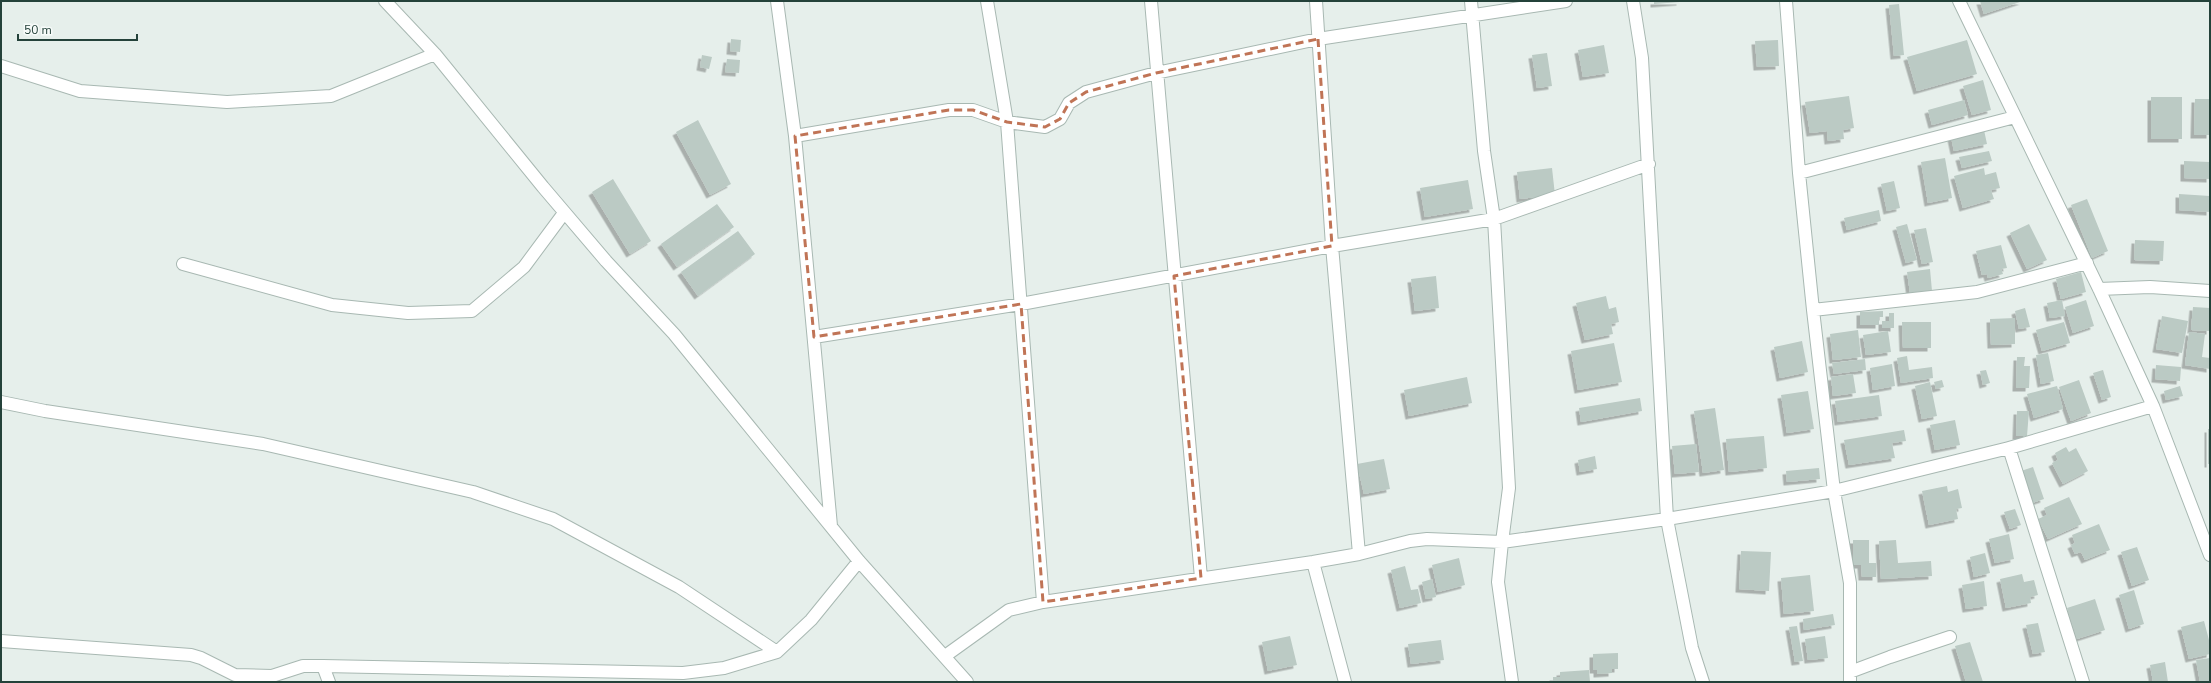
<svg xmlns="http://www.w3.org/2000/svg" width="2211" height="683" viewBox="0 0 2211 683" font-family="'Nunito Sans',sans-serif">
	<defs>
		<filter id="shadow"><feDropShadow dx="-3.5" dy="3.5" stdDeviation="0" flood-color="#0004"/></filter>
	</defs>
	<rect width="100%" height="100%" fill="#e6efeb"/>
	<path fill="#bbcac4" filter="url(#shadow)" d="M1654,1H1680V2L1654,4Z
		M1980,1H2023L1984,14Z
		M1899,4L1904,55L1894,56L1889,5Z
		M731,39L741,40L740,52L730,51Z
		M1778,40L1779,66L1757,67L1755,41Z
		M1967,40L1977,74L1917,91L1907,57Z
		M1604,45L1609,73L1583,77L1578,50Z
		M1547,53L1552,86L1537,88L1532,55Z
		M702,55L712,57L709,69L700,67Z
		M727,59L740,60L739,73L725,72Z
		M1983,80L1991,110L1972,115L1963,86Z
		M1849,96L1854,128L1843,130L1844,139L1828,141L1827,131L1810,133L1805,102Z
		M2151,97H2182V139H2151Z
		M2195,99H2210V135H2194Z
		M1964,100L1968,115L1932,125L1928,110Z
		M698,120L731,184L710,195L676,132Z
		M1984,130L1987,144L1954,151L1951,137Z
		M1989,151L1992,161L1962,168L1959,157Z
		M1945,158L1952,198L1928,203L1921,162Z
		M2184,161L2210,162V179L2184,178Z
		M1552,168L1555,195L1520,199L1517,172Z
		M1984,168L1985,175L1996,172L2000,188L1991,190L1994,199L1963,208L1954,176Z
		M613,179L651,241L630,254L592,192Z
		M1468,180L1473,209L1425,217L1420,188Z
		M1894,181L1900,208L1887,211L1881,184Z
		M2179,194L2210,196V212L2179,210Z
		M2087,199L2108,251L2092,258L2071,205Z
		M717,204L734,227L677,267L661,244Z
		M1879,210L1881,221L1847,230L1844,218Z
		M1907,224L1917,260L1906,263L1896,227Z
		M2029,224L2047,260L2027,269L2010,233Z
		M1926,228L1933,262L1922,264L1914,230Z
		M738,231L755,254L698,296L681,272Z
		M2135,240L2164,241L2163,261L2134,260Z
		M2001,245L2007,268L2001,269L2003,274L1988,278L1987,274L1982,275L1976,251Z
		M1930,269L1932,291L1910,293L1907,272Z
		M2081,272L2086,292L2061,299L2056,279Z
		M1436,276L1439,308L1415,311L1411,279Z
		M1606,296L1609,309L1616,307L1619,322L1611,324L1613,334L1585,340L1576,303Z
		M2062,300L2065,316L2050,318L2047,303Z
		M2086,300L2094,326L2073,333L2065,307Z
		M2193,307L2210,308V331L2191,330Z
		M2025,308L2030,327L2019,329L2015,311Z
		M1883,311V317H1879V325H1860V312Z
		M1889,313H1894V328H1882V321H1889Z
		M2162,316L2188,321L2182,353L2156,349Z
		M2015,318V344L1991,345L1990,319Z
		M1902,322H1931V348H1903Z
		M2064,322L2070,343L2042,351L2036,330Z
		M1858,330L1861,357L1833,360L1830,334Z
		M1888,331L1891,352L1866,355L1863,335Z
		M2189,332L2205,334L2202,357L2210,358V369L2185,365Z
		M1802,341L1808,372L1780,378L1774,347Z
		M1614,343L1622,382L1578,390L1571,351Z
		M2048,353L2054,381L2041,384L2036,355Z
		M1907,356L1909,370L1932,367L1933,378L1901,383L1897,358Z
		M2017,357H2025L2024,366H2030L2029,388H2016Z
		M1865,359L1866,370L1834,374L1832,363Z
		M1892,364L1895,386L1873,390L1870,368Z
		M2156,365L2181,367L2180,381L2155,379Z
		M1986,370L1990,383L1983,385L1980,371Z
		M2103,370L2111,397L2102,400L2093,373Z
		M1853,374L1856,393L1833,396L1831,377Z
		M1467,377L1472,403L1409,416L1404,390Z
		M1942,380L1944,387L1936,389L1934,382Z
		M2079,380L2091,413L2071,421L2059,387Z
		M1930,382L1937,416L1922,419L1915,386Z
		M2057,386L2063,409L2034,418L2027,394Z
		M2180,386L2183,396L2166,400L2164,391Z
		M1808,391L1814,429L1787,433L1781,395Z
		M1879,395L1882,416L1838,422L1835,401Z
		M1640,398L1642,411L1581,422L1579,408Z
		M1715,408L1724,470L1703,473L1694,411Z
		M2017,411H2029L2027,436H2016Z
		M1955,420L1960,445L1935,450L1930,425Z
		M2208,429H2210V464H2208Z
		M1904,430L1906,441L1892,443L1895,458L1849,465L1844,440Z
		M1764,436L1767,468L1729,472L1726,439Z
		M1696,444L1699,472L1675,474L1672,446Z
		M2066,447L2069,452L2076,448L2088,471L2063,484L2052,463L2058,460L2055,453Z
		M1595,456L1597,469L1580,472L1578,460Z
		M1384,459L1390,489L1364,494L1357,464Z
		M2033,467L2044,499L2032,503L2021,471Z
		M1819,468L1820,479L1787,482L1786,471Z
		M1947,486L1948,492L1958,489L1962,508L1956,509L1958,519L1929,525L1922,491Z
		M2069,497L2082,524L2048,539L2038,519L2047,515L2044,508Z
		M2015,509L2021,525L2010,529L2004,512Z
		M2099,524L2110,550L2085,560L2081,552L2075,554L2071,545L2075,543L2072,535Z
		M2009,534L2014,559L1995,563L1989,539Z
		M1853,540H1869V563H1876V577H1862L1861,565H1853Z
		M1896,540L1898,563L1931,561L1932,576L1881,579L1879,541Z
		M2137,547L2149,580L2132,586L2121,552Z
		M1741,551L1771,552L1769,591L1739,589Z
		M1985,553L1990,573L1974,577L1970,557Z
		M1459,558L1465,585L1438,592L1432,565Z
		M1405,566L1411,590L1418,589L1421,603L1400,608L1391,570Z
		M2022,574L2024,582L2034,580L2038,595L2030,597L2031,603L2006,608L2000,579Z
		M1810,575L1814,611L1784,614L1781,578Z
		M1432,579L1436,597L1426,599L1422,582Z
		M1984,581L1987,606L1966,609L1962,585Z
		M2134,590L2144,624L2129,629L2119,595Z
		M2095,599L2105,630L2077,639L2067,608Z
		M1833,614L1835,625L1804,630L1803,619Z
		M2204,621L2210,644V654L2189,659L2181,627Z
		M2038,623L2045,652L2033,654L2026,625Z
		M1797,626L1803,661L1795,662L1789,627Z
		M1290,636L1297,665L1268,671L1262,642Z
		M1825,636L1828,658L1808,660L1805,639Z
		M1441,640L1444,660L1411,664L1408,644Z
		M1970,642L1983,682H1966L1955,646Z
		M1618,653V669H1612V673L1597,674V670H1593V654Z
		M2210,658V682H2200L2196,660Z
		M2165,662L2168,682H2153L2150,665Z
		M1589,670L1590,682H1553V677H1560V672Z"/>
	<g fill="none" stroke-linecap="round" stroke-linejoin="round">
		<g stroke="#a8b8b2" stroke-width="14">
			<path id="minor" d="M385,1L435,54L543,187L606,261L674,334L859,561L967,682
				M777,1L795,136L831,526
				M987,1L1007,122L1043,602
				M1151,1L1201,578
				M1316,1L1332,246L1359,554
				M1786,1L1799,173L1813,310L1834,491L1850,583V682
				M1959,1L2099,289L2153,406L2210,555
				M1,66L80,91L227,102L331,96L435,54
				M795,136L949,110H973L1007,122L1045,127L1060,119L1069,103L1086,92L1156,73L1318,39L1566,1
				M1799,173L2015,117
				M183,264L332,305L408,313L472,311L524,267L564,213
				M2099,289L2150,287L2210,291
				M1813,310L1977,292L2087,263
				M814,337L1021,304L1332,246L1494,219L1649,164
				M1,402L45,411L263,444L473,492L553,519L679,587L777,652
				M2009,448L2083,682
				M1313,562L1345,682
				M1,641L191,655L201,658L235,675L272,676L303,666H323L683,673L724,668L777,652L811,620L859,561
				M945,656L1009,610L1043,602L1313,562L1359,554L1410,541L1427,539L1502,542L1509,488L1494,219L1484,151L1471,1
				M323,666L329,682
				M1850,672L1890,657L1950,637
				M1512,682L1498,582L1502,542L1667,519L1642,58L1633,1
				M1703,682L1692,648L1667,519L1834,491L2009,448L2153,406"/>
		</g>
		<use href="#minor" stroke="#fff" stroke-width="12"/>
	</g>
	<path fill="none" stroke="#c07456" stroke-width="3" stroke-dasharray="8 5" stroke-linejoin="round" d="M1318,39L1332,246L1174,276L1201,578L1043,602L1021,304L814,337L795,136L949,110H973L1007,122L1045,127L1060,119L1069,103L1086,92L1156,73Z"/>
	<rect width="2211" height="683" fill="none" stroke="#24423a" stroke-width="4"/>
	<path d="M18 34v6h119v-6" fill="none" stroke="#24423a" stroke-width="2"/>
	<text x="24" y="34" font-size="12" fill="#24423a" stroke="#f7fbf9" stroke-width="3" paint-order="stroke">50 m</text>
</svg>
